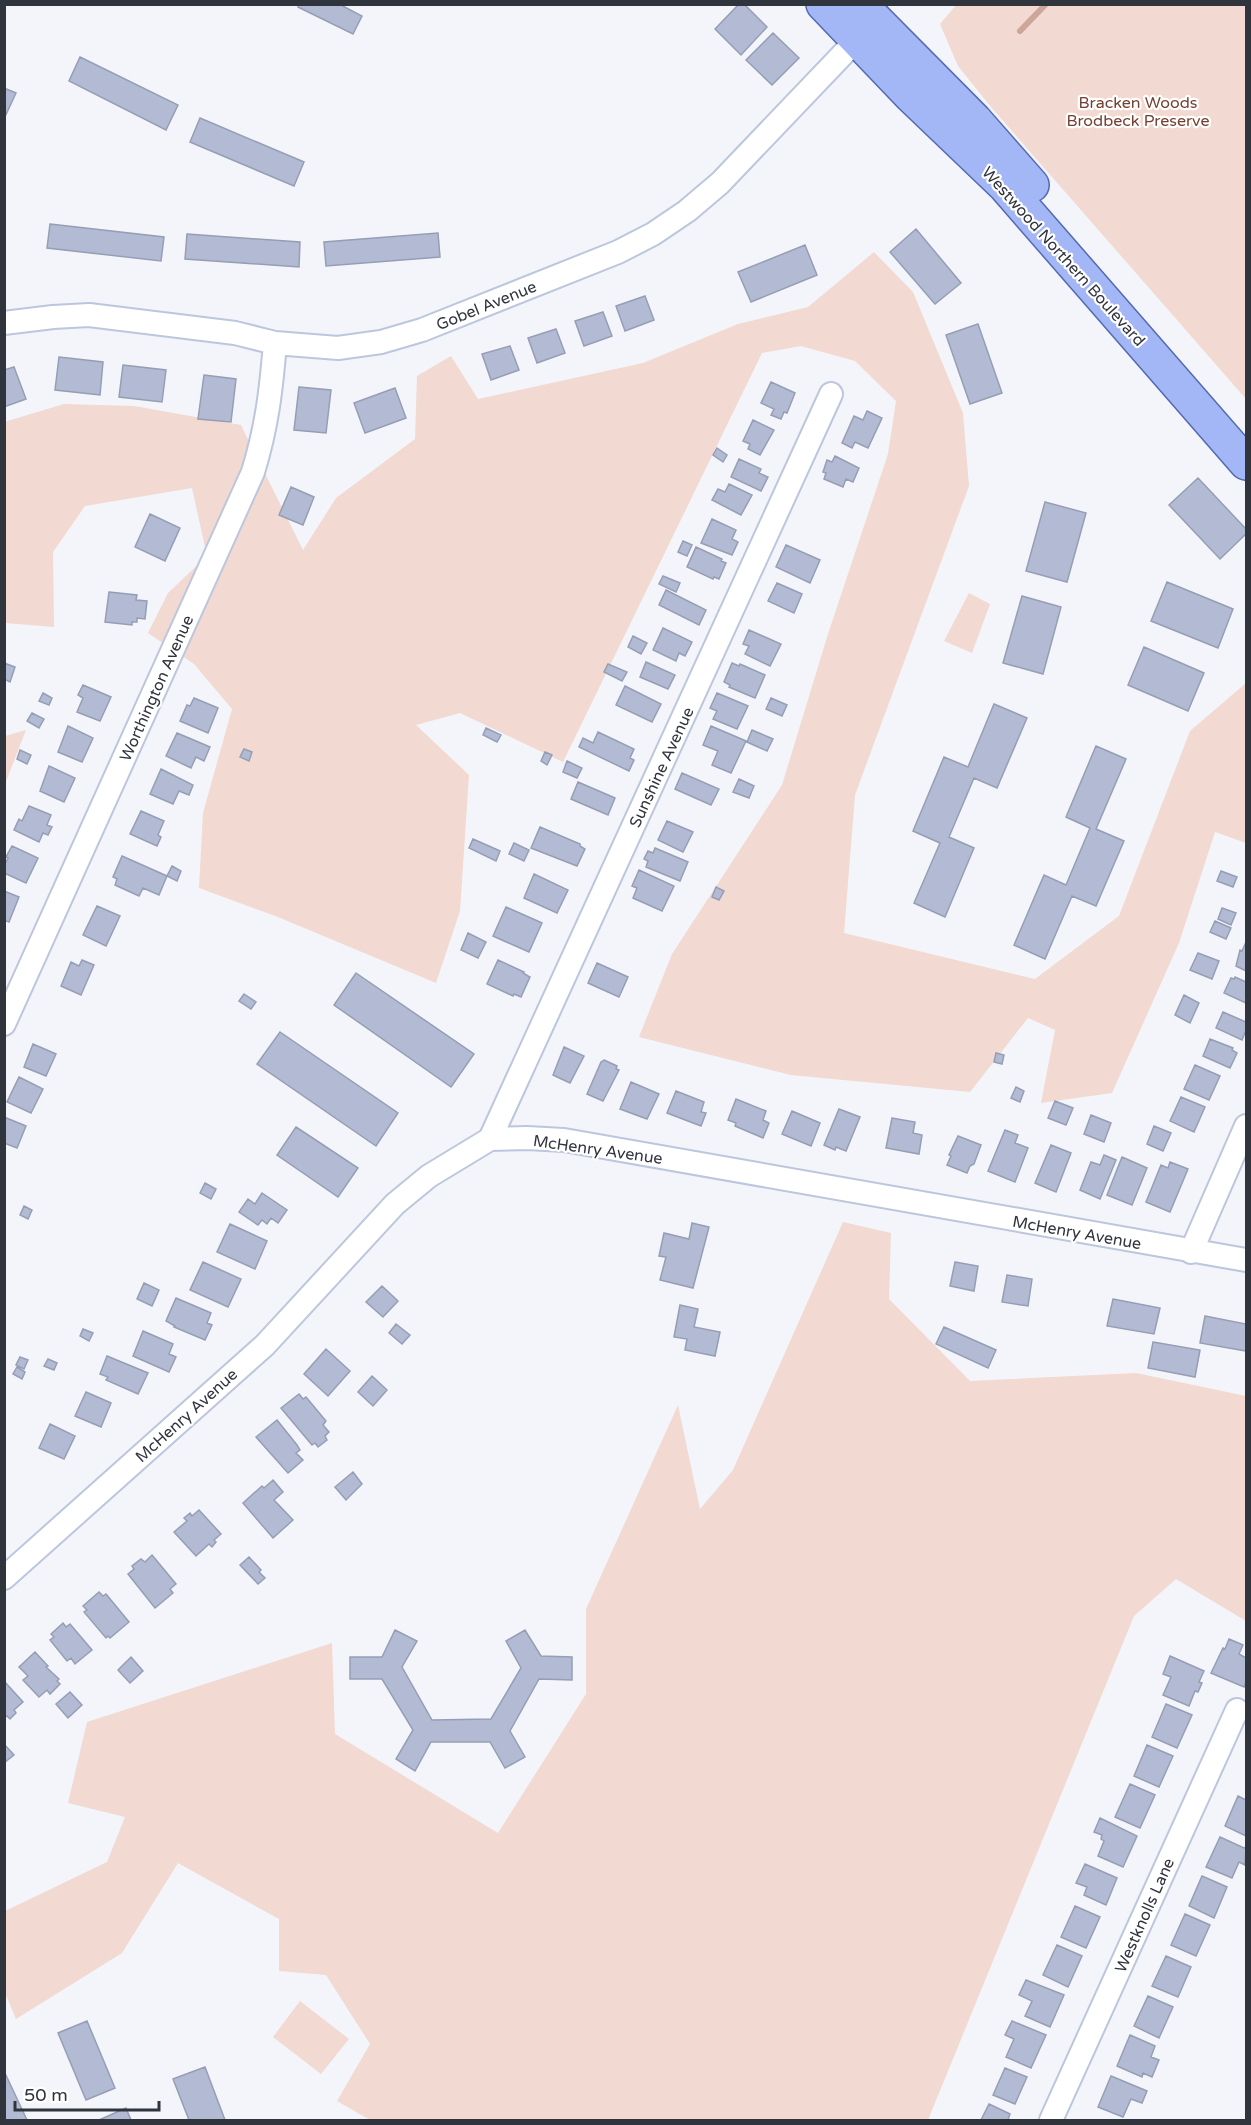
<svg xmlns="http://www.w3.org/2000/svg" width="1251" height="2125" viewBox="0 0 1251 2125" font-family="'Varela Round',sans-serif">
	<rect width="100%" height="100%" fill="#f3f5fa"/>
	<path fill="#f2d9d1" d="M956,5H1246V399L991,107L958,66L940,24Z
		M874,252L913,292L963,413L969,486L855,795L844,933L1035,979L1119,916L1190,731L1246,683V843L1215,832L1179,943L1112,1093L1041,1103L1055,1030L1028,1018L970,1092L791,1075L639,1037L672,954L782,785L828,634L888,454L896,401L855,361L801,346L762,353L563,762L460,713L416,725L469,775L460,911L436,983L278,917L199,888L203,813L232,709L194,664L148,633L168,593L207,556L192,488L85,506L53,552L54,627L5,623L4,422L64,404L134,406L241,425L303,550L336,498L415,439L417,376L451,356L478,399L643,363L738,324L808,307Z
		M969,593L990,604L972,653L944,641Z
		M26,730L5,784V736Z
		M843,1222L891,1233L889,1299L970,1381L1136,1373L1246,1396V1621L1176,1579L1134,1616L928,2120H370L337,2101L370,2044L326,1975L279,1971V1919L178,1863L122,1953L16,2019L5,1993V1911L107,1862L125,1817L68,1803L87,1722L332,1643L335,1734L498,1833L586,1694V1609L678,1405L700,1509L733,1470Z
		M300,2001L349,2039L321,2074L273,2037Z"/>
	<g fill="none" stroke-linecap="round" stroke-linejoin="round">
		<path stroke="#cda59a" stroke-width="6" d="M1020,31L1046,4"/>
	</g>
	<path fill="#b2bbd3" stroke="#959eb4" stroke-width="1.5" d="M299,4H339L362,16L353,34L298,7Z
		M739,4H744L767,27L741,55L715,29Z
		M773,33L799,58L772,85L746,60Z
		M80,57L178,105L166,130L69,81Z
		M4,88L16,93L4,119Z
		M200,118L304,162L294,186L190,142Z
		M50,224L164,237L161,261L47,248Z
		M916,229L961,283L935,304L890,252Z
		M438,233L440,257L326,266L324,242Z
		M187,234L300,242L299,267L185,259Z
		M805,245L817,275L751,302L738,272Z
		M645,296L654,320L625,331L616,306Z
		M603,312L612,336L584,346L575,321Z
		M978,324L1002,393L970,404L946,335Z
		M556,329L565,353L537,363L528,338Z
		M510,346L519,370L491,380L482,354Z
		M59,357L103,362L100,395L55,390Z
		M123,365L166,370L162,402L119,397Z
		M14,367L26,399L4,407V370Z
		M204,375L236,379L231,422L198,419Z
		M771,382L795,393L787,413L784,412L781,419L771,415L774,409L761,403Z
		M299,387L331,390L326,433L294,430Z
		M395,388L406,418L365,433L354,403Z
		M867,411L882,418L868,448L855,442L852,448L842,443L854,416L863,420Z
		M753,420L774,430L760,455L748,449L750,444L743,441Z
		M717,448L727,455L723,462L713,455Z
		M835,456L859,468L853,482L846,479L843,487L824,479L826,473L823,472L827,460L832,462Z
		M739,459L761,469L759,473L768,477L761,491L731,477Z
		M1198,478L1246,529V534L1220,559L1169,505Z
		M729,484L752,495L741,515L712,500L718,489L725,492Z
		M291,487L314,497L303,525L279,515Z
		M1045,502L1086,513L1067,582L1026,571Z
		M150,514L180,528L165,561L135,547Z
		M712,519L736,530L732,539L738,542L732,555L701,543Z
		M683,541L692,545L687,556L678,552Z
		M786,545L820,560L810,583L776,567Z
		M696,547L722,559L721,561L726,563L719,579L714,577L713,579L687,567Z
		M663,576L680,583L676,592L659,584Z
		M1167,582L1233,609L1218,648L1151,621Z
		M777,583L802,594L794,613L768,601Z
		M666,590L706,610L699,625L659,605Z
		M109,592L137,595L136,600L147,601L145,619L137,618V622H132V625L105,622Z
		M1022,596L1061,607L1043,674L1003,663Z
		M663,628L692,642L685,656L679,653L676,661L653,650Z
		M749,630L781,644L770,666L745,654L749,646L743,644Z
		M633,636L647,643L641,654L628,647Z
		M1144,647L1204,673L1188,711L1128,685Z
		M646,662L675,675L668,689L640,677Z
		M4,663L15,667L10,682L4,679Z
		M732,663L739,666L740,664L765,675L755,698L729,687L730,685L724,682Z
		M608,664L627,672L622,681L604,672Z
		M83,685L111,697L100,721L77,712L83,698L78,695Z
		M625,686L661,704L652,722L616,705Z
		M43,693L52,698L49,705L39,701Z
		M717,693L748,706L737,729L713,719L717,711L710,708Z
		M194,698L218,708L208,733L180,721L187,705L190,706Z
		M771,698L787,705L782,716L766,709Z
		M994,704L1027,718L997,788L974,778L949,837L974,848L945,917L914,903L940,843L913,831L944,757L968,767Z
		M32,713L44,719L39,728L27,721Z
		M68,726L93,738L82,762L58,752Z
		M711,726L746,741L731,773L712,765L718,751L703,745Z
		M486,728L501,735L497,742L483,735Z
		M752,730L773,739L767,751L747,742Z
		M598,732L634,749L630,758L634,760L629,771L579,747L583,738L593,743Z
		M177,733L210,747L204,761L196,757L191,768L166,756Z
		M1096,746L1126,759L1096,829L1124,841L1096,906L1072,896L1045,959L1014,945L1044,875L1066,885L1090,828L1066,817Z
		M244,749L252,752L249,761L240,757Z
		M20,750L31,755L27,764L17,759Z
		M545,752L552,755L547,765L541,761Z
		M567,761L582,768L577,778L563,772Z
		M49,766L75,778L64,802L40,791Z
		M161,769L193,785L189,795L179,791L173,804L150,794Z
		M682,773L719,789L711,805L675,789Z
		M739,779L754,786L749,798L733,792Z
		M578,782L615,798L608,815L571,799Z
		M29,806L51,815L47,825L52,827L48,835L43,833L39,842L14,830L19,819L22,821Z
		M141,811L164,821L158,835L161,837L157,846L130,834Z
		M667,821L693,832L683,852L658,840Z
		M540,827L580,844V846L585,849L577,866L531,848Z
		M473,839L500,851L496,861L469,848Z
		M514,843L529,850L524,861L509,854Z
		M12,846L38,858L26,883L4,873V866L8,858L6,857Z
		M655,848L688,862L680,881L646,867L648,861L644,859L648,851L653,853Z
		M122,856L167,876L159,895L143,888L139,896L115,885L117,879L113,877Z
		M172,866L181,871L177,881L167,876Z
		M639,870L674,886L662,911L633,898L637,888L632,886Z
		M1221,871L1237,877L1233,887L1217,881Z
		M534,874L568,890L557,913L524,898Z
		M716,887L724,891L719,900L712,897Z
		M4,891L19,897L9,922L4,920Z
		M97,906L120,916L106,946L83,935Z
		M506,907L542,923L529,952L493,936Z
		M1222,908L1236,913L1231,925L1218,919Z
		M1215,921L1231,928L1226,939L1210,932Z
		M468,933L486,942L478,958L461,950Z
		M1246,942V971L1236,966L1240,950L1242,951Z
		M1198,953L1219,961L1212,979L1190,970Z
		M82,960L94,965L81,995L61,986L71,962L79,966Z
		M498,960L524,972L523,973L530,977L521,997L514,994L513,996L487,984Z
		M597,963L628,977L619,997L588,983Z
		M356,973L474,1054L451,1087L334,1005Z
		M1235,977L1246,982V1003L1224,993L1231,978L1234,979Z
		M244,994L256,1002L251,1009L239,1001Z
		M1184,995L1199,1003L1190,1023L1175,1015Z
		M1223,1012L1246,1022V1030L1242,1040L1216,1028Z
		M280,1032L398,1113L376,1146L257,1064Z
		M1210,1039L1233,1048L1232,1050L1237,1053L1230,1068L1203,1056Z
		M33,1044L56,1054L46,1076L24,1067Z
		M564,1047L584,1056L570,1083L553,1075Z
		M996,1053L1004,1055L1002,1064L994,1062Z
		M604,1060L617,1066L616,1069L619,1070L603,1101L587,1094L601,1062Z
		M1195,1065L1220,1076L1209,1100L1184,1089Z
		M19,1077L43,1089L31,1113L7,1102Z
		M631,1082L659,1094L647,1119L620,1109Z
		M1016,1087L1024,1091L1020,1102L1011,1098Z
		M676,1091L704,1102L701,1112L706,1113L701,1126L667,1113Z
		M1181,1097L1205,1107L1194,1132L1170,1121Z
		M736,1099L766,1111L763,1120L769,1123L763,1138L735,1126L736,1123L728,1120Z
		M1055,1101L1073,1108L1066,1125L1048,1118Z
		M839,1109L860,1117L846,1151L836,1147L835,1150L824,1145Z
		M792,1111L820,1123L811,1146L782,1134Z
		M1091,1115L1111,1123L1104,1142L1084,1134Z
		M4,1117L26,1126L17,1148L4,1143Z
		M892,1118L915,1122L913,1133L922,1135L919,1154L886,1148Z
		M1154,1126L1171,1133L1163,1151L1147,1144Z
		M296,1127L358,1168L338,1197L277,1155Z
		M1005,1130L1018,1135L1015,1143L1028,1148L1015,1182L988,1171Z
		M958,1136L981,1145L974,1164L970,1166L967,1173L947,1165L951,1156L949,1155Z
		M1051,1145L1071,1153L1056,1192L1035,1183Z
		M1104,1155L1116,1160L1100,1199L1080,1190L1091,1162L1100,1165Z
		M1122,1157L1147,1168L1132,1205L1107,1195Z
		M1170,1162L1188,1169L1170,1212L1146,1202L1161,1165L1168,1168Z
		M205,1183L216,1189L211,1199L200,1193Z
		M262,1193L287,1210L278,1223L271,1218L267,1224L262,1220L258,1225L239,1212L248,1199L255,1204Z
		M24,1206L32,1210L28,1219L20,1215Z
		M692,1223L709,1227L693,1288L660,1280L666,1257L659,1256L664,1233L689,1239Z
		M230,1224L267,1241L255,1269L217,1252Z
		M203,1262L241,1279L228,1307L190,1290Z
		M955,1262L978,1266L974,1291L950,1286Z
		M1007,1275L1032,1279L1028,1306L1002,1302Z
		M144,1283L159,1290L152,1306L137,1299Z
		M382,1286L398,1301L383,1317L366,1302Z
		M176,1298L211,1313L207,1323L212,1325L205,1340L174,1327L175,1326L166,1321Z
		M1113,1299L1160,1308L1154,1334L1107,1326Z
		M680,1305L698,1309L694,1327L720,1332L715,1356L685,1350L687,1339L674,1337Z
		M1205,1316L1246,1324V1351L1200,1343Z
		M396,1324L410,1335L402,1344L389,1333Z
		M944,1327L996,1350L988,1368L936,1344Z
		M83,1329L93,1333L89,1341L80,1336Z
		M143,1331L173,1344L169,1354L176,1357L169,1372L133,1356Z
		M1153,1342L1200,1350L1195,1377L1148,1368Z
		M326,1349L350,1371L328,1396L304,1374Z
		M107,1356L148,1373L138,1394L106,1380L108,1377L100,1374Z
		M20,1357L28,1360L24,1369L16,1365Z
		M48,1359L57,1363L54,1370L44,1366Z
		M17,1367L25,1372L22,1379L13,1374Z
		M372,1376L387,1390L373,1406L358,1392Z
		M86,1392L111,1403L101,1427L75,1416Z
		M299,1394L303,1399L306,1397L326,1421L323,1425L329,1432L325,1436L327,1440L318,1447L315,1443L312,1445L281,1408Z
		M277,1420L297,1445L300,1450L296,1453L303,1460L288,1473L256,1437Z
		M50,1424L75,1436L64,1459L39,1448Z
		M353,1472L362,1484L346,1500L335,1487Z
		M273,1480L283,1492L274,1500L293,1520L273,1538L243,1503L262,1486L264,1488Z
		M199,1510L221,1534L214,1540L216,1542L212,1547L209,1544L196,1556L174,1532L187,1521L184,1518L190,1513L192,1516Z
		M152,1555L176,1584L170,1589L173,1593L155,1608L128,1574L134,1569L132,1566L141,1559L145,1562Z
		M249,1557L261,1570L259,1572L265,1578L258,1584L240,1565Z
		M99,1592L103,1596L106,1594L129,1622L110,1638L108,1636L106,1638L84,1612L87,1610L83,1606Z
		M63,1623L66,1627L70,1624L92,1650L75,1664L71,1658L67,1661L50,1640L54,1637L51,1634Z
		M395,1630L417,1641L402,1667L432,1720L491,1719L521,1668L506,1641L525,1630L541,1656L572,1657V1680L539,1679L510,1731L525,1757L505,1768L490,1742H431L415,1771L396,1759L413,1730L382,1679H350V1657H382Z
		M1229,1639L1243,1645L1239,1654L1246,1658V1682L1244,1687L1211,1673L1223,1648L1225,1649Z
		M35,1652L48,1666L46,1667L59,1679L57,1681L60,1684L50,1694L47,1690L39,1697L23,1680L28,1676L19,1667Z
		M1170,1656L1204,1671L1199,1682L1202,1683L1198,1692L1195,1691L1189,1706L1163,1695L1171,1677L1163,1674Z
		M131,1657L143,1671L130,1683L118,1670Z
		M4,1681L23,1702L14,1710L16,1713L10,1719L7,1716L4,1718Z
		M70,1692L82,1705L68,1718L56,1704Z
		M1166,1704L1192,1715L1177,1748L1152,1737Z
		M4,1744L14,1755L4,1763Z
		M1147,1745L1173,1756L1159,1787L1134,1776Z
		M1130,1784L1155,1795L1140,1828L1115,1817Z
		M1238,1796L1246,1800V1836L1225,1826Z
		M1100,1818L1137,1836L1123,1867L1098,1856L1104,1841L1101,1839L1102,1835L1094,1832Z
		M1220,1837L1244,1848L1246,1847L1245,1865L1239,1862L1232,1878L1206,1867Z
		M1085,1864L1117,1878L1106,1905L1084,1895L1087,1887L1076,1883Z
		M1202,1876L1227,1887L1214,1918L1189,1906Z
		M1075,1906L1100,1917L1086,1948L1061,1937Z
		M1185,1914L1210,1925L1196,1956L1171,1945Z
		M1057,1945L1082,1956L1068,1987L1043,1975Z
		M1166,1956L1191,1967L1178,1997L1152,1986Z
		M1026,1980L1064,1995L1050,2027L1025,2016L1032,2001L1019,1995Z
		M1148,1996L1173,2007L1159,2038L1134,2026Z
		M87,2021L115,2088L86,2100L58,2033Z
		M1012,2021L1046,2035L1031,2068L1006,2057L1014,2039L1005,2035Z
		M1130,2035L1155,2046L1151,2057L1159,2060L1152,2077L1143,2073L1142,2077L1117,2066Z
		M205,2067L225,2120H189L173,2079Z
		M1005,2068L1027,2077L1015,2104L993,2095Z
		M4,2071L27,2120H4Z
		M1111,2076L1147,2091L1142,2103L1131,2099L1123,2117L1098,2107Z
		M989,2104L1010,2114L1008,2120H981Z
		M126,2108L131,2120H99Z"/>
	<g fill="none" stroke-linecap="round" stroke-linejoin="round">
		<g stroke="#bcc6dd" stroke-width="26">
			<path id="minor" d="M4,323L53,317L89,315L235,333L275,343L338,348L381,342L422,330L618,252L653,234L687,211L720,183L867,29
				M4,1024L253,472C267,426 271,391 275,343
				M490,1139L831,394
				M1191,1252L1246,1126
				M4,1578L265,1345L395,1204L429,1176L490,1139L527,1138L564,1140L1246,1260
				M1051,2120L1237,1710"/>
		</g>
		<g stroke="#5369b1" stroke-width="36">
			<path id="primary" d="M823,4L911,96L1004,185L1246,463
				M860,4L975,120L1032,185"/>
		</g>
		<use href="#minor" stroke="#fff" stroke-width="22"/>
		<use href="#primary" stroke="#a3b6f5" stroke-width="33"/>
	</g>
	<g text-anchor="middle" stroke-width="4.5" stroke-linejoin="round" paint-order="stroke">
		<g font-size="16" fill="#764031" stroke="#fff">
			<text x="1138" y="108">Bracken Woods<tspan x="1138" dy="18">Brodbeck Preserve</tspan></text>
		</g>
		<g font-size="16" fill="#30343d" stroke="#fff">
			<text transform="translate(1064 256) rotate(48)" y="6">Westwood Northern Boulevard</text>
			<text transform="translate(486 305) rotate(-22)" y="6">Gobel Avenue</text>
			<text transform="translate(156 688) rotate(-66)" y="6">Worthington Avenue</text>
			<text transform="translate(661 767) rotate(-65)" y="6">Sunshine Avenue</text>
			<text transform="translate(598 1149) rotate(8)" y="6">McHenry Avenue</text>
			<text transform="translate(1077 1232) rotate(10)" y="6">McHenry Avenue</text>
			<text transform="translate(186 1415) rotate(-42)" y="6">McHenry Avenue</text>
			<text transform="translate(1144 1915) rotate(-66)" y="6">Westknolls Lane</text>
		</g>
	</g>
	<rect width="1251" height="2125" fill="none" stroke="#30343d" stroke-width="12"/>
	<path d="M15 2101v9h144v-9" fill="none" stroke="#30343d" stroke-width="3"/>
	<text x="24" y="2101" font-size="18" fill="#30343d" stroke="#ffffff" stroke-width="4.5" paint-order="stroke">50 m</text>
</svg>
